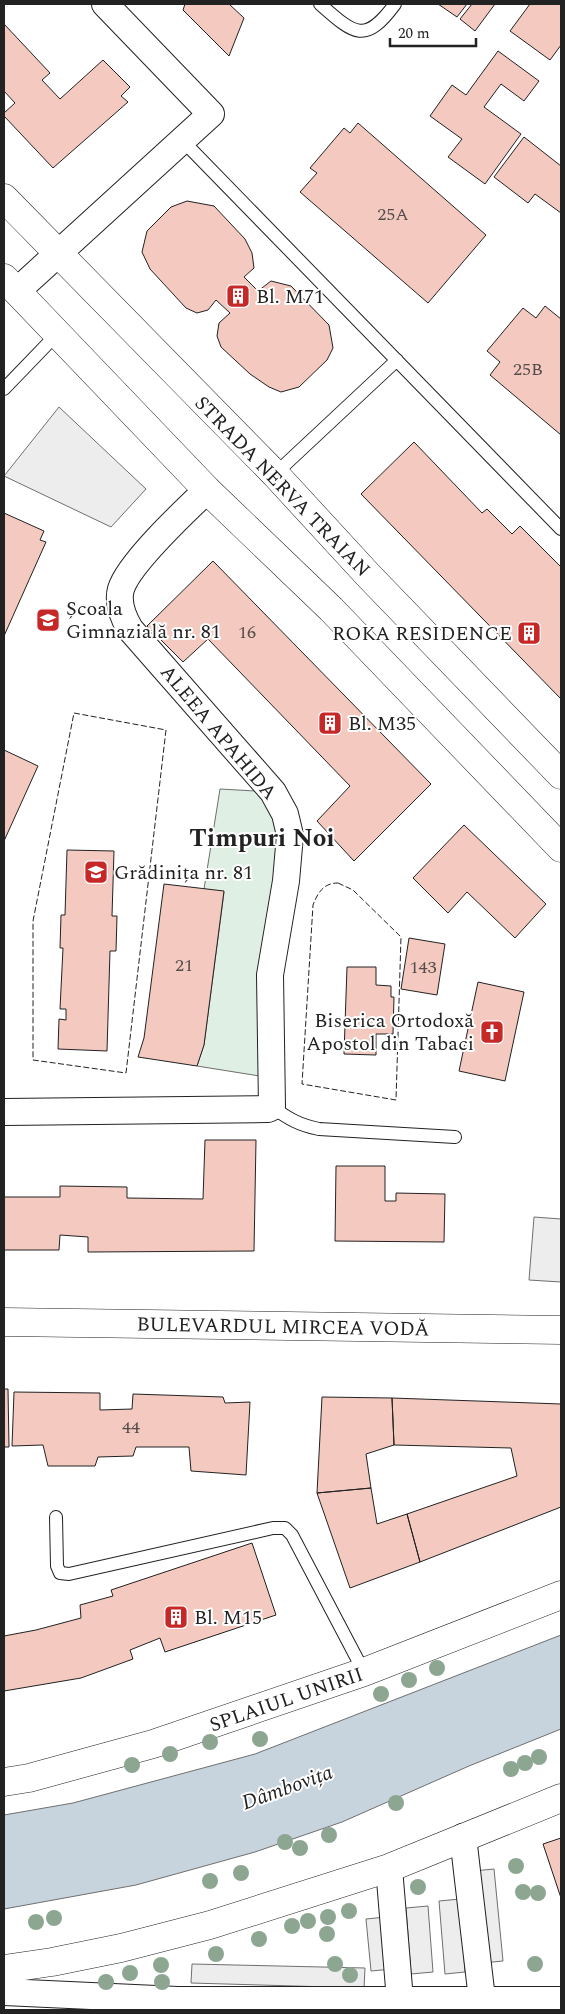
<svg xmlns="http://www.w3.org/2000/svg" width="565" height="2014" viewBox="0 0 565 2014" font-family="Spectral,serif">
	<rect width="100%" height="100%" fill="#fff"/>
	<path fill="#e0efe3" stroke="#6f6f6f" d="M220,789L273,792L285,814L272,1078L197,1066L204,1045L224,892L204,889Z"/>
	<path fill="#ededed" stroke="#6f6f6f" d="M59,407L146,489L111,527L4,476Z
		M534,1217L561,1219V1282L529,1280Z
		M494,1869L503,1961L482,1963L473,1871Z
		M460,1899L465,1972L445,1974L439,1901Z
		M428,1906L433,1972L411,1974L406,1908Z
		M386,1917L392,1969L371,1971L366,1919Z
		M192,1964L365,1968L364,1988L191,1983Z"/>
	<path fill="#c7d3dd" stroke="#6f6f6f" d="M561,1635V1729L469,1766L342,1822L255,1852L136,1885L4,1909V1815L73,1803L255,1754Z"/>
	<path fill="#f3c9c0" stroke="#222" d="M185,4H229L244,18L229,56L183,10Z
		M438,4H467L457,17Z
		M472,4H495L475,31L460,19Z
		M530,4H561V45L550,60L510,31Z
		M4,24L50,73L42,80L60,99L103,60L130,87L121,96L128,102L53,168L4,116V113L15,103L4,91Z
		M498,51L539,81L524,101L501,84L484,107L521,134L485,184L448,157L462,139L430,116L452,85L466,95Z
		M358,123L486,235L428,303L300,192L317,173L310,168L344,128L350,133Z
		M524,137L561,166V213L535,194L528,203L494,177Z
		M187,201L214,206L245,239L252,253L254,268L244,277L258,291L271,281L291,286L329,325L333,348L327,360L299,387L281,392L269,387L250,374L221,347L217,336L219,323L230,313L216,300L208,310L197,313L186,308L150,269L142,252L147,231L171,207Z
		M545,306L561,319V435L490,375L500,362L487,351L523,308L536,318Z
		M414,442L482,513L487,509L512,534L520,526L561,567V699L361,494Z
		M4,513L44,531L40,540L46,542L4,636Z
		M213,561L431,784L354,861L317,821L350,786L208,639L183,662L147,626Z
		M4,750L38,766L4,841Z
		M464,825L546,904L515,938L467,892L448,913L413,878Z
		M67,850L114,851L112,916H117L116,951H110L107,1051L58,1049L59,1019L66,1020V1009H60L63,948H60L61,915H65Z
		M164,884L224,891L204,1045L197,1066L138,1057L144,1038Z
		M409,938L445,944L437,995L401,989Z
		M347,967H376V985L391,986V997H394L393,1034H376V1055L344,1054Z
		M478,982L524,992L505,1081L459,1071Z
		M205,1140H256L254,1251L88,1252V1237L60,1235L59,1250H4V1197H60V1186L127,1187V1198L203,1199Z
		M336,1166H385V1201H396V1193L445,1194L444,1242L335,1241Z
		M4,1389H8L9,1447H4Z
		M14,1392L100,1393V1410L132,1409L133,1394L223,1397L225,1403L250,1402L246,1475L191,1471L189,1447H136L133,1456L98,1457L95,1466H48L43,1445L12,1446Z
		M322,1397L392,1398L394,1445L366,1454L371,1488L317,1493Z
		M392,1398L561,1404V1507L420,1562L407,1514L517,1476L511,1448L394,1445Z
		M371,1488L377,1524L407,1514L420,1562L350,1588L317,1493Z
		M252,1543L276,1615L165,1652L160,1638L130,1650L133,1659L81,1678L4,1691V1636L36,1630L81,1618L80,1605L113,1596L111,1590Z
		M561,1838V1898L543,1844Z"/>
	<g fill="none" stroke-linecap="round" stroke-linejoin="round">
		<g stroke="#222" stroke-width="14">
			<path id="lane" d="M320,4C354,34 365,45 395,4
				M183,141L561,529
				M4,389L57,334
				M275,474L397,360
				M272,1107C289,1119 299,1125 319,1129L455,1137
				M56,1517L57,1566L60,1573L69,1574L273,1528H285L292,1535L364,1672"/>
		</g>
		<g stroke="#222" stroke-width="28">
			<path id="street" d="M17,291L211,114L105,4
				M4,1112L268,1109L272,1107L270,975L286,881L290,835L285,814L273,792L130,629C123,617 117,603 121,589C129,563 186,510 207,490
				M463,1837L482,1999
				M389,1868L400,2000
				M4,1992L178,2000H561"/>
		</g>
		<g stroke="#222" stroke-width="29">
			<path id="secondary" d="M4,198L275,474L368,575L561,775
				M4,278L207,490L331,609L561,848
				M4,1322L561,1330
				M4,1782L29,1778L153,1744L364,1672L561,1595
				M4,1969L52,1962L121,1948L210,1925L389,1868L561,1798"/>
		</g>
		<use href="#lane" stroke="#fff" stroke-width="12"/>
		<use href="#street" stroke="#fff" stroke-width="26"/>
		<use href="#secondary" stroke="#fff" stroke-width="28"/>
		<path stroke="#222" stroke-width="1" stroke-dasharray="6 2.5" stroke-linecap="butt" d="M74,713L166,730L126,1073L33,1060V921Z
			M338,883L353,890L401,937L396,1100L302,1084L313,905C318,892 324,883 338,883Z"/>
	</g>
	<g fill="#8da692">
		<circle cx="437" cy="1668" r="8"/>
		<circle cx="409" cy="1680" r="8"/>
		<circle cx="381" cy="1694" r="8"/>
		<circle cx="260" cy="1739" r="8"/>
		<circle cx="210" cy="1742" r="8"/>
		<circle cx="170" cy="1754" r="8"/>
		<circle cx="539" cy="1757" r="8"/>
		<circle cx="525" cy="1763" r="8"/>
		<circle cx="132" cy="1765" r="8"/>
		<circle cx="511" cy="1769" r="8"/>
		<circle cx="396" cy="1803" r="8"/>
		<circle cx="329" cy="1835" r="8"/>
		<circle cx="285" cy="1842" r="8"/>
		<circle cx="300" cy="1848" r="8"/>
		<circle cx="516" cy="1866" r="8"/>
		<circle cx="241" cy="1873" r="8"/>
		<circle cx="210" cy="1881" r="8"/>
		<circle cx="418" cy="1887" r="8"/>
		<circle cx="523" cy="1892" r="8"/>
		<circle cx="538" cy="1893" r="8"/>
		<circle cx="349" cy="1911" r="8"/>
		<circle cx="328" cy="1917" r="8"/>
		<circle cx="54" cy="1918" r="8"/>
		<circle cx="308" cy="1921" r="8"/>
		<circle cx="36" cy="1922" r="8"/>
		<circle cx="292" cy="1926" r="8"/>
		<circle cx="327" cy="1934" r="8"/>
		<circle cx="259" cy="1939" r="8"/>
		<circle cx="216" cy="1954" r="8"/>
		<circle cx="335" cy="1964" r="8"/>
		<circle cx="535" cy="1964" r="8"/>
		<circle cx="161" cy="1965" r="8"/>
		<circle cx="130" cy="1973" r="8"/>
		<circle cx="350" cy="1975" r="8"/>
		<circle cx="106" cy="1982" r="8"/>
		<circle cx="162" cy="1982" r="8"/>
	</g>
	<defs>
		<g id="building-square" transform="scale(1.25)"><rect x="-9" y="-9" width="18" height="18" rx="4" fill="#c62828" stroke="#fff"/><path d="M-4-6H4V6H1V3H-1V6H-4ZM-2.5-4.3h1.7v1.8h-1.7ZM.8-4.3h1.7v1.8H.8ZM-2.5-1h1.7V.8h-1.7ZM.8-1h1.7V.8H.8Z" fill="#fff"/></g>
		<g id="school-square" transform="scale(1.25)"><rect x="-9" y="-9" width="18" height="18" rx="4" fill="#c62828" stroke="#fff"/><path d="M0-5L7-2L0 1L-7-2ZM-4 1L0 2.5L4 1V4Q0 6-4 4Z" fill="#fff"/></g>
		<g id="church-square" transform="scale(1.25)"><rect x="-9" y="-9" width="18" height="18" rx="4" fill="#c62828" stroke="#fff"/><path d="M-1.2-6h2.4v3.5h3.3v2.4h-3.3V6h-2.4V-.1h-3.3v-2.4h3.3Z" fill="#fff"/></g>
	</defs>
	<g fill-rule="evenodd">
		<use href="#building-square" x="238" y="296"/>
		<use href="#school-square" x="48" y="620"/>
		<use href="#building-square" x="529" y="633"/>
		<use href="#building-square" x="330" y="723"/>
		<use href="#school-square" x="96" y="872"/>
		<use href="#church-square" x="492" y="1032"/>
		<use href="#building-square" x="176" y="1617"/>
	</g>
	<g text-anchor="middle" stroke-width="4" stroke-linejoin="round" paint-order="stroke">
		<g font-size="18" fill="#564c4a">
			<text x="393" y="220">25A</text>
			<text x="528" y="375">25B</text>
			<text x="247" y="638">16</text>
			<text x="184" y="971">21</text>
			<text x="423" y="973">143</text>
			<text x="131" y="1433">44</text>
		</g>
		<g font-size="20" fill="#222" stroke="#fff" text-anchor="start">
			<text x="256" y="303">Bl. M71</text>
			<text x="66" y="615">Școala<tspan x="66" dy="23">Gimnazială nr. 81</tspan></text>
			<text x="512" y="640" text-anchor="end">ROKA RESIDENCE</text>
			<text x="348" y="730">Bl. M35</text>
			<text x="114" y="879">Grădinița nr. 81</text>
			<text x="474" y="1027" text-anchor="end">Biserica Ortodoxă<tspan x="474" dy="23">Apostol din Tabaci</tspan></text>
			<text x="194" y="1624">Bl. M15</text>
		</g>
		<g font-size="20" fill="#222" stroke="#fff">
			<text transform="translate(283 486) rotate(46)" y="7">STRADA NERVA TRAIAN</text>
			<text transform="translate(219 732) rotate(50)" y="7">ALEEA APAHIDA</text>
			<text transform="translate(283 1326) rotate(1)" y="7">BULEVARDUL MIRCEA VODĂ</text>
			<text transform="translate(286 1699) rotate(-19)" y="7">SPLAIUL UNIRII</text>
		</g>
		<g font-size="21" font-style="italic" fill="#222" stroke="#fff">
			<text transform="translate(287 1787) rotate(-20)" y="7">Dâmbovița</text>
		</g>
		<g font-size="25" font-weight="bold" fill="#222" stroke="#fff">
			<text x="262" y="846">Timpuri Noi</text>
		</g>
	</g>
	<rect width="565" height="2014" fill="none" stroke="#222222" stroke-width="10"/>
	<path d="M390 38v8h86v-8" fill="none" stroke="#222222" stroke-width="2.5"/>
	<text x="398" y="38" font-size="15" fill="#222222" stroke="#ffffff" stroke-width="4" paint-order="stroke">20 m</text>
</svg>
